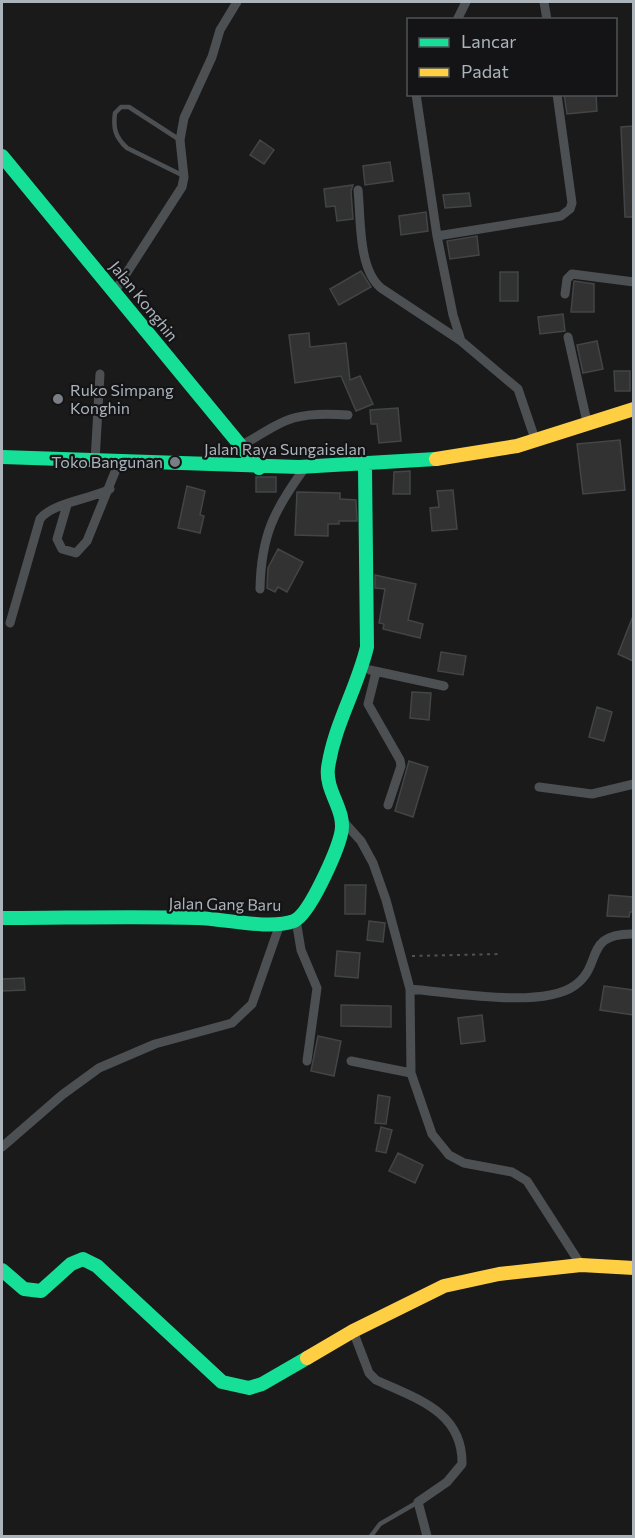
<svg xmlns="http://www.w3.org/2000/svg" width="635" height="1538" viewBox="0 0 635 1538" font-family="Commissioner,sans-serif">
	<rect width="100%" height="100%" fill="#1a1a1a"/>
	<path fill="#323232" stroke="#424546" stroke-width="1.5" d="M564,94H596L597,111L567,114Z
		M633,126V217H625L621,127Z
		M260,140L274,150L264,164L250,155Z
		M390,162L393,181L365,185L363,166Z
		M353,185L351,191L353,219L337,221L335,206L326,207L324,189Z
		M469,193L471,206L445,208L443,195Z
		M426,212L428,231L401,235L399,216Z
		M477,236L479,255L450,259L447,241Z
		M361,271L371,287L339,305L330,289Z
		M500,272H518V301H500Z
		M574,281L594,284V312H571Z
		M563,314L565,331L540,334L538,317Z
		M309,333L310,347L346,343L350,380L360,376L373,404L356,411L341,376L295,383L289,335Z
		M597,341L603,369L583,373L577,345Z
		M614,371H630V391H615Z
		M398,408L401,441L379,443L377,424H371L370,410Z
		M620,440L625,490L583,494L577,444Z
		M410,471V494H393L394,472Z
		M256,477H276V492H256Z
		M187,486L205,491L200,515L204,516L200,533L178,528Z
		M453,490L457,529L432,531L430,508L439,507L437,491Z
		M297,492L340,493V499L356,500L357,521H339V524H328V536L295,535Z
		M278,549L303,562L287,592L278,587L275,592L267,588L268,568Z
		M375,575L416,584L408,620L423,624L420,638L383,629L384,624L379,623L385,589L375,588Z
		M633,616V661L618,654Z
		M441,652L466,656L463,675L438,671Z
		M412,692L431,693L429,720L410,718Z
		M597,707L612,712L604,741L589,737Z
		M409,761L428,767L413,817L395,811Z
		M345,885H366L365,914H345Z
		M609,895L633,897V912H630L629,917L607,916Z
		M369,921L385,923L383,942L367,940Z
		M337,951L360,953L358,978L335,976Z
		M24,978L25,990L2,991V979Z
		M604,986L633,990V1015L600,1010Z
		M341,1005L391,1006V1027L341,1026Z
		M482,1015L485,1041L461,1044L458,1018Z
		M318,1036L341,1041L334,1076L311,1071Z
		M378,1095L390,1097L386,1124L375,1123Z
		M381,1127L392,1130L386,1153L376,1151Z
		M398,1153L423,1165L415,1183L389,1171Z"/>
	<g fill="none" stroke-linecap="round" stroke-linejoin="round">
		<path stroke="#505254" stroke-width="2" stroke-dasharray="3 4.5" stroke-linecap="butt" d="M412,956L500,954"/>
		<path stroke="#4d5053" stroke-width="4.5" d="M180,140L129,107H121L115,113C113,128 115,137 127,148L184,176
			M371,1536L380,1524L418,1502"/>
		<path stroke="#4d5053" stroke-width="9" d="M544,2L547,20
			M457,20L466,2
			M416,94L437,236L453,315L461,341L518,389L535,439
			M358,190C361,219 358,269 381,288L461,341
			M437,236L561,216L570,209L572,203L557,94
			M115,291L182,187L184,177L180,140L184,118L212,57L220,30L237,2
			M565,294L567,279L572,274L634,282
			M568,337L587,422
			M241,446C286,419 294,411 348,415
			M95,461L100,374
			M67,505L57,539L62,549L76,553L87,541L119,462
			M260,589C261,536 274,510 304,469
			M10,623L40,519C52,503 91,499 110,489
			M370,670L444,686
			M376,672L368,704L400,760L401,766L388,805
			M539,787L592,794L634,784
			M343,821L361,841L373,863L386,900L410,989L411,1073L432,1134L449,1155L464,1163L512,1172L527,1181L581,1265
			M296,920L301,950L317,988L307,1061
			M410,989C450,992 541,1009 574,986C604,966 582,933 634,934
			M351,1061L411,1073
			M2,1147L62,1095L99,1068L155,1044L232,1023L252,1004L280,924
			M353,1331L369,1373L376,1380C417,1399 463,1412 462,1464L447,1482L418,1502L427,1536"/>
		<path stroke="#16e098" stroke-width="14" d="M2,156L259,468
			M2,457L299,467L436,459
			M2,918C67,918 133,916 198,918C225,919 270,930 294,921C310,914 337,851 341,834C347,811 325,792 328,768C334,725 357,689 367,647L365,467
			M2,1270L24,1289L41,1291L71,1264L83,1259L97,1266L222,1382L249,1388L262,1384L307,1358"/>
		<path stroke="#ffcf43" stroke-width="14" d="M436,459L517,446L634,409
			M307,1358L353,1331L444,1286L499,1274L581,1265L634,1268"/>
	</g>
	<g fill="#787e83" stroke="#141416" stroke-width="2">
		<circle cx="58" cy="399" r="6"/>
		<circle cx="175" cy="462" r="6"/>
	</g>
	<g text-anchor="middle" stroke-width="4.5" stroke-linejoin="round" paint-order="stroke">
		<g font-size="16" fill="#abb4bb" stroke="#141416">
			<text transform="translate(144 301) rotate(51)" y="6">Jalan Konghin</text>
			<text x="285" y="455">Jalan Raya Sungaiselan</text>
			<text transform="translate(225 904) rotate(1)" y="6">Jalan Gang Baru</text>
		</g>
		<g font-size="16" fill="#abb4bb" stroke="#141416" text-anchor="start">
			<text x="70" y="396">Ruko Simpang<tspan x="70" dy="18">Konghin</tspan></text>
			<text x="163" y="468" text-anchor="end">Toko Bangunan</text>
		</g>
	</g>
	<rect width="635" height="1538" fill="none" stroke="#abb4bb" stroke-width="6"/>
	<rect x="407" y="18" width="210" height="78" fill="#141416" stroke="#505458" stroke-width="1.5"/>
	<rect x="419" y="38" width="30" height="9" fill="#16e098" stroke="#505458" stroke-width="1.5"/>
	<text x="461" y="48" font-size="18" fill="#abb4bb">Lancar</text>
	<rect x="419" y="68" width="30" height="9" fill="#ffcf43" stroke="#505458" stroke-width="1.5"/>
	<text x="461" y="78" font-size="18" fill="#abb4bb">Padat</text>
</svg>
